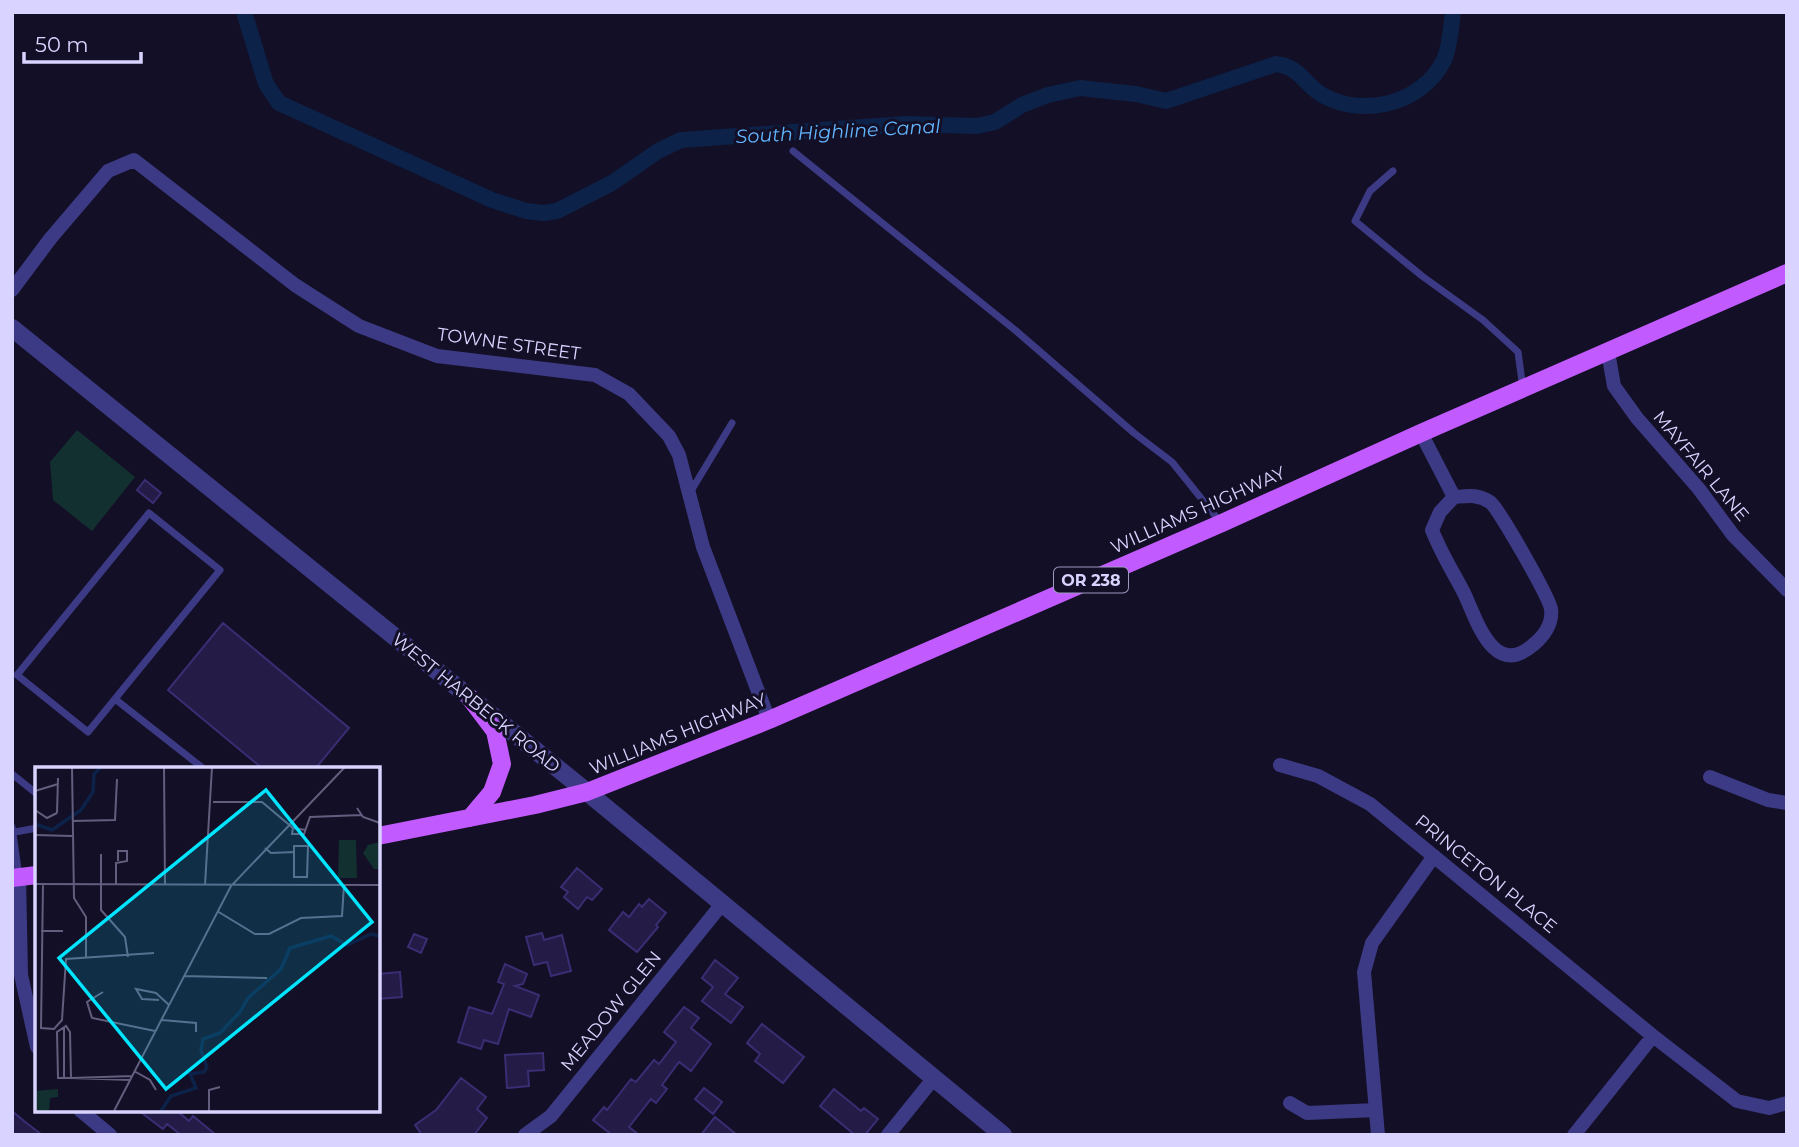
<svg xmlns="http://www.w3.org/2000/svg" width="1799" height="1147" viewBox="0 0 1799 1147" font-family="Montserrat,sans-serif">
	<rect width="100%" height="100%" fill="#130f26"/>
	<path fill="#12302f" d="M77,430L135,477L92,531L53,500L50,462Z"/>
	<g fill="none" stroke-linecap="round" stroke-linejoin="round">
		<path stroke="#0c2248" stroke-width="16" d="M244,12L266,84L279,103L492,200L526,211L544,213L557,211L612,183L658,151L681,140L905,124L977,126L995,122L1022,105L1048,95L1080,88L1136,94L1166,101L1276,64C1301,67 1304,85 1324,96C1365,118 1423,103 1444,60C1450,46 1451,27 1453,12"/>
	</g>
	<path fill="#241b47" stroke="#3b2d73" stroke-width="2" d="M145,480L161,493L153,503L137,490Z
		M223,623L349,728L315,769H263L168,690Z
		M577,868L602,889L592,900L587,897L578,909L564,897L568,892L561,887Z
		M649,899L666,913L656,925L658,927L637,952L609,930L623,912L629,917L639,904L642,907Z
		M542,933L544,940L562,935L571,971L551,976L547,962L534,965L526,937Z
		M414,934L427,939L421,953L408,947Z
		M715,960L738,978L725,994L743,1007L731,1023L702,1001L713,987L702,978Z
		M505,964L527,974L523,984L515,986L539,995L531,1017L509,1009L498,1044L484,1040L481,1049L458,1042L469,1007L492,1014L504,984L498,982Z
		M400,972L402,997L378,999V974Z
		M684,1007L699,1018L691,1028L711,1044L691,1071L679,1062L662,1085L667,1089L656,1103L651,1099L629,1127L639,1135H612L593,1120L604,1107L607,1110L631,1079L636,1082L654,1060L659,1064L676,1042L664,1032Z
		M762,1024L804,1057L783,1083L755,1061L760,1054L747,1043Z
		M543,1053L544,1070L528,1071L529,1086L507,1088L505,1055Z
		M461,1078L486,1097L477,1109L487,1118L474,1135H422L415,1125L436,1110Z
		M704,1088L722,1102L713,1114L695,1099Z
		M834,1089L861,1111L864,1108L878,1119L865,1135H855L820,1106Z
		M138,1110H176L189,1121L193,1116L216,1135H181L167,1124L163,1129Z
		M12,1111L24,1121L42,1135H12Z
		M715,1117L737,1135H701Z"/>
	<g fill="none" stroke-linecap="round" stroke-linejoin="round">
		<path stroke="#3d3a85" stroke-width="7" d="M793,151L1015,330L1134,433L1172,462L1221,523
			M1393,171L1370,191L1355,221L1422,276L1483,320L1518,352L1523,389
			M691,491L732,423
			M149,513L220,570L88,732L17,675Z
			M115,699L204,769
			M12,774L37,794
			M12,827L19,876
			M15,832L37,828"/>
		<path stroke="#3d3a85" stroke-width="14" d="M12,290L50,239L108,171L134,160L295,285L359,326L437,356L595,375L629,394L669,436L679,455L703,547L769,720
			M1608,352L1614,386L1637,418L1699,489L1733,535L1787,590
			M1421,433L1454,497L1440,512L1432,530C1441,553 1453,572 1464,593C1477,620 1493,679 1533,645C1543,637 1553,624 1551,609C1549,597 1498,507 1490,502C1477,494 1468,496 1454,497
			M1280,765L1318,776L1370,804L1653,1036L1737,1101L1769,1108L1787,1103
			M1710,777L1768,800L1787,803
			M19,877L21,975L37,1047
			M1290,1103L1307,1113L1376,1110
			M80,1110L110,1135
			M525,1135L551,1116L722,904
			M888,1135L934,1078
			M1378,1135L1364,972L1372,943L1434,856
			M1574,1135L1653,1036"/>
		<path stroke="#3d3a85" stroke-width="18" d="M12,328L587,792L1003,1135"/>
		<path stroke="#c25bff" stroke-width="18" d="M470,818L492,792L502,764L495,731L470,698
			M378,836L535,805L587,792L769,720L1222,523L1421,433L1787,273
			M12,878L37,875"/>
	</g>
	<g text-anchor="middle" stroke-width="6" stroke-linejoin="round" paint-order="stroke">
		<rect fill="#130f26" stroke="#9e99be" stroke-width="2" x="1054" y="567.5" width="74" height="25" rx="5"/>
		<g font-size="16" font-weight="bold" fill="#d9d4ff">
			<text x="1091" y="586">OR 238</text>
		</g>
		<g font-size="18" fill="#d9d4ff" stroke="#130f26">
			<text transform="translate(509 344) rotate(8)" y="6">TOWNE STREET</text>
			<text transform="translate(1701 466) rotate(50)" y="6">MAYFAIR LANE</text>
			<text transform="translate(1198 510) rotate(-24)" y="6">WILLIAMS HIGHWAY</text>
			<text transform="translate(476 703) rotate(39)" y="6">WEST HARBECK ROAD</text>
			<text transform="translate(678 734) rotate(-22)" y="6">WILLIAMS HIGHWAY</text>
			<text transform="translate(1486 874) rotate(39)" y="6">PRINCETON PLACE</text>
			<text transform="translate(611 1011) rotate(-51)" y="6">MEADOW GLEN</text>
		</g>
		<g font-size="19" font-style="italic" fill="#62b6ff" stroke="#130f26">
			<text transform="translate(838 131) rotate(-3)" y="7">South Highline Canal</text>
		</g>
	</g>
	<g transform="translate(35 767)">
		<rect width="345" height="345" fill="#130f26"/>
		<path d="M304,73H321L322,111H303ZM345,75V102H339L328,86L333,78ZM23,322V330L15,331L14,344H0V324Z" fill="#12302f"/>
		<path fill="none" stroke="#0c2248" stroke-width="3.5" d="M0,57L17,63L46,43L58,25L59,7L66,0M126,344L136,329L161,321L155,307L169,305L172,300L166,283L168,272L185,266L205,245L213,231L246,202L255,181L296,169L312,178L336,167L345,169"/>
		<path fill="none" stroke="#625e7d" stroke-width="2" d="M37,0L39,131L51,150V190M129,0L130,118M0,24L23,17M178,35H227L258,61L271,63M322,41L328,50L345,56M0,43L12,51L22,46M22,46L23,11M37,54L80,53L82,12M258,61L257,67H269L275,50L327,48M0,68L37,69M230,81L236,86L259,85V110H272L273,79H259V85M66,87V143L90,170L93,190M0,117L345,118M8,117L6,261L19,262L27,253L31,192L119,186M81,118V96L92,94V84H83V94M170,118L177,0M182,144L220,167H234L266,151L307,149L309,118M6,164H28M149,209L232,211M68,225L52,235L57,251L120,264M124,233L107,232L101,222L121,226L134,238M127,253L161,256V265M29,260V311M99,304L115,313L121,323M36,311L35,265L31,259L22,265L23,311H37M95,313L37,311L97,309M79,344L196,119L310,0M174,344V323L185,320"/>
		<path fill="#00e5ff" fill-opacity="0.15" stroke="#00e5ff" stroke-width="3.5" d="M231,23L337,155L131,322L24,191Z"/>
		<rect width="345" height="345" fill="none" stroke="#d9d4ff" stroke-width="3.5"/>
	</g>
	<rect width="1799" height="1147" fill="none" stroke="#d9d4ff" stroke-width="28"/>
	<path d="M24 52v10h117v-10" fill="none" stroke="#d9d4ff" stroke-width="3.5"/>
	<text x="35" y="52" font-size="21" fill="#d9d4ff" stroke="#130f26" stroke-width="5" paint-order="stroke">50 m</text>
</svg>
